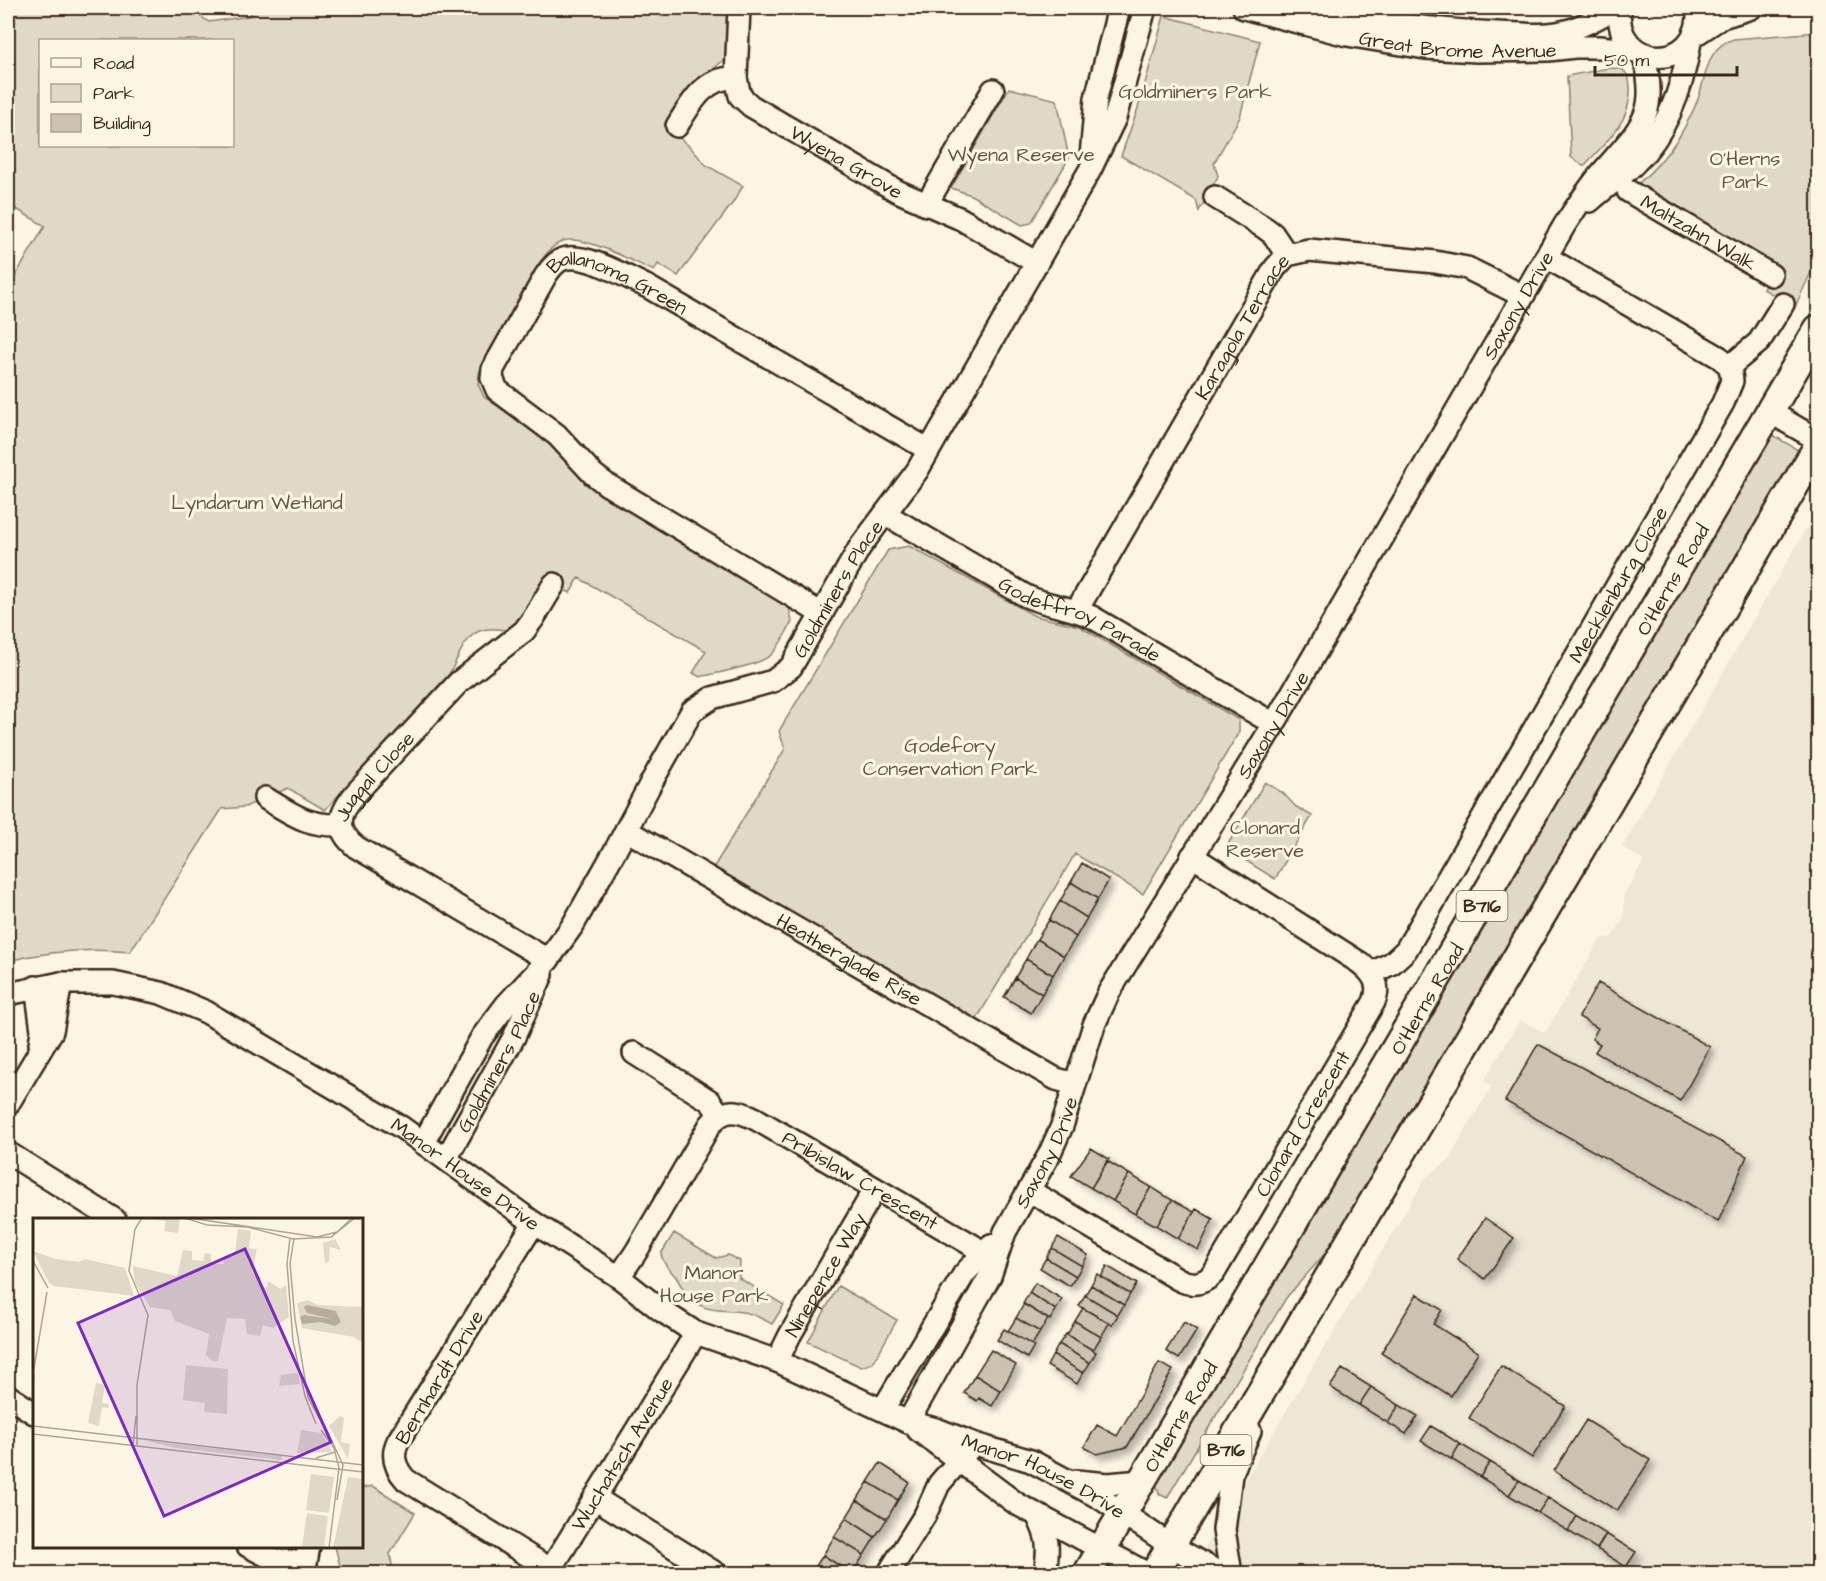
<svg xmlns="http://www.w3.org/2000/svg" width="1826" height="1581" viewBox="0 0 1826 1581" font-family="'Architects Daughter',sans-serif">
	<defs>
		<filter id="shadow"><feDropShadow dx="5" dy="5" stdDeviation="3" flood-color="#0004"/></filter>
	</defs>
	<rect width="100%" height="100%" fill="#fcf5e5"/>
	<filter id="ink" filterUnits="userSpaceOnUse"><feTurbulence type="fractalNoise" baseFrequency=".0167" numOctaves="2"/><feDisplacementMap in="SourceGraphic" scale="12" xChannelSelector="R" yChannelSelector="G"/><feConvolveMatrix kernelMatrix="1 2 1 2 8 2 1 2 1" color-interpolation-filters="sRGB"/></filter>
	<g filter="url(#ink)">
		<path fill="#eee6d6" d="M1818,508V1573L1189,1574L1426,1177L1450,1160L1462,1135L1492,1086L1484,1081L1520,1020L1545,1033L1600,939L1612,937L1624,917V894L1644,861L1622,847Z"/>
		<path fill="#e0d8c8" stroke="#8e8173" stroke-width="1.5" fill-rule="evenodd" d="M8,8H188L209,22L249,16L255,8H332L340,13L344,8H728L726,58L693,87L667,127L690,147L706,165L743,186L732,204L678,276L658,264L654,271C634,262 590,238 569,240C555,241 548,252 540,262L485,359L479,373L478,384L484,397L543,436L599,493L789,607L792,622C786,632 781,645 772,654C761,665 717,673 700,677L693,673L706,651L579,578L570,593L547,580L514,630C505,631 498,628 489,629C464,630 460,657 449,674L325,810L288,788L245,807L222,809L130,952C88,948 49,951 8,961V288L45,226L8,204V152L12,146L8,111ZM40,40H232V146H40Z
			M1164,16L1260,41L1240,117L1214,163L1218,176L1199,211L1196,200L1121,156L1138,108Z
			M1818,32V257L1795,307L1763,289L1772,272L1632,189C1650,174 1666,157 1679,137C1686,125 1693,112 1698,99C1706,77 1707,45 1734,39Z
			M1609,68L1622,69C1629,75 1630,81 1630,90C1631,122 1604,144 1584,166L1571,157L1567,76Z
			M1009,88L1057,100L1069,158L1031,223L1022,225L971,195L951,188Z
			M1771,434L1798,450L1330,1248L1286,1298L1167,1498L1159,1494L1154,1476Z
			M909,546L1035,616L1079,626L1239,720V732L1143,894L1075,854L975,1022L712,870L785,749L779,731L888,550Z
			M1265,782L1283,793L1296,807L1312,816L1275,879L1229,850L1228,844Z
			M674,1233L716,1258L728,1255L740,1261L739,1278L784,1305L772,1324C762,1319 753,1313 742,1312C720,1309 702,1314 686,1293C682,1288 679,1282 676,1277C669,1268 664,1266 661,1254Z
			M838,1286L897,1320L873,1363L861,1367L808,1342Z
			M373,1486L415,1513L390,1554L392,1565L388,1573H342L335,1547L362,1546V1488Z"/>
		<path fill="#ccc2b3" stroke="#3b2a1e" stroke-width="1.5" filter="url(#shadow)" d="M1082,863L1109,880L1098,899L1071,882Z
			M1071,882L1098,899L1087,918L1060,901Z
			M1060,901L1087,918L1076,937L1049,920Z
			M1049,920L1076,937L1064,956L1037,939Z
			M1037,939L1064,956L1053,975L1026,959Z
			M1026,959L1053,975L1042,994L1015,978Z
			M1015,978L1042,994L1031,1013L1004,997Z
			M1598,983L1710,1047L1680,1101L1595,1052L1600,1044L1592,1039L1598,1028L1579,1017Z
			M1538,1044L1747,1156L1718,1222L1505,1101Z
			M1091,1148L1109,1159L1091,1188L1071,1176Z
			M1107,1161L1129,1174L1113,1201L1091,1188Z
			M1129,1174L1151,1187L1135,1214L1113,1201Z
			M1151,1187L1172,1200L1157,1226L1135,1214Z
			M1172,1200L1194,1212L1178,1239L1157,1226Z
			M1196,1209L1213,1219L1198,1250L1178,1239Z
			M1485,1218L1514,1238L1485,1279L1457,1259Z
			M1058,1237L1088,1255L1082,1266L1052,1248Z
			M1052,1248L1082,1266L1076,1276L1046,1258Z
			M1046,1258L1076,1276L1070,1286L1040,1268Z
			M1107,1266L1137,1284L1130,1294L1101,1277Z
			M1097,1274L1130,1294L1124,1305L1091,1285Z
			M1035,1283L1062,1299L1056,1310L1029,1293Z
			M1091,1285L1124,1305L1118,1315L1085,1295Z
			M1029,1293L1056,1310L1050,1320L1023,1304Z
			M1417,1294L1442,1310L1433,1324L1478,1352L1451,1396L1381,1353Z
			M1085,1295L1118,1315L1112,1325L1079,1306Z
			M1024,1304L1048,1319L1040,1332L1016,1318Z
			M1083,1308L1109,1323L1101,1337L1075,1321Z
			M1016,1318L1040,1332L1032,1345L1008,1331Z
			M1075,1321L1101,1337L1093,1350L1067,1335Z
			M1184,1322L1197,1330L1179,1359L1166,1351Z
			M1004,1329L1034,1346L1027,1358L997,1340Z
			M1066,1334L1096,1352L1090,1363L1059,1344Z
			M1059,1344L1090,1363L1083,1373L1053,1355Z
			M991,1350L1016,1365L1001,1391L975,1375Z
			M1053,1355L1083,1373L1077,1384L1047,1366Z
			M1159,1363L1173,1370L1127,1447L1097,1454L1084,1447L1097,1425L1117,1436Z
			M1501,1366L1565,1406L1532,1458L1469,1418Z
			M1342,1369L1371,1387L1359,1405L1330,1387Z
			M975,1375L1001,1391L992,1406L979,1398L977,1401L964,1393Z
			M1371,1387L1399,1405L1388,1423L1359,1405Z
			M1399,1405L1418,1416L1406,1434L1388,1423Z
			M1586,1420L1650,1460L1617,1511L1554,1471Z
			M1431,1426L1460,1444L1451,1459L1421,1441Z
			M1460,1444L1490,1462L1480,1477L1451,1459Z
			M1490,1462L1519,1480L1509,1495L1480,1477Z
			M880,1463L909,1482L898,1500L868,1482Z
			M1519,1480L1548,1498L1538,1513L1509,1495Z
			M868,1482L898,1500L887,1519L857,1500Z
			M1548,1498L1577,1516L1568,1531L1538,1513Z
			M857,1500L887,1519L875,1537L846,1518Z
			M1577,1516L1606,1534L1597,1549L1568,1531Z
			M846,1518L875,1537L864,1555L834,1537Z
			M1606,1534L1636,1552L1626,1567L1597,1549Z
			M834,1537L864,1555L852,1574L823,1555Z
			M823,1555L852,1574H811Z"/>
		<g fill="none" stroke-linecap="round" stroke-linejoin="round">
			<g stroke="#3b2a1e" stroke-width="26">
				<g id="minor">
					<path id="s1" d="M739,8L736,78L740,96L751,106L897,191L961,219L1037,263"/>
					<path id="s2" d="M1244,8L1347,35L1425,48L1477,51L1548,50L1575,47H1599L1638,51"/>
					<path d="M1315,8C1375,23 1435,30 1497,33C1521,34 1547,37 1570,30C1586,25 1601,16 1616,8"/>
					<path d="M1620,8C1612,71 1703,74 1698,8"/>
					<path d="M1695,35L1722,17L1751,8"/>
					<path d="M677,126C691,103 705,76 736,78"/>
					<path d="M1091,157L1096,98L1119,8"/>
					<path id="s3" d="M1628,191L1771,275"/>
					<path d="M1215,197L1265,228L1273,234L1287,255"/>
					<path d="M1590,201C1605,187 1622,177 1636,162C1669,130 1683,86 1690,42"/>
					<path d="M926,205L993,90"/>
					<path d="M1730,366L1759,342L1783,304"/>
					<path d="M1770,412L1818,440"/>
					<path id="s4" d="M885,514L1026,596C1048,606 1071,607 1092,617L1274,724"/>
					<path id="s5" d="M1077,610L1275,268L1287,255L1309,250L1435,262L1467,268L1523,296"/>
					<path id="s6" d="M822,614L606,484L593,474L557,435L497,390L492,378L493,369L546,275C550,269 555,262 563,259C585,252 628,278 648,287L929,450"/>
					<path d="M265,798C294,815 306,826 341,825"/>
					<path id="s7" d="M626,830L1056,1079L1075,1084"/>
					<path id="s8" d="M548,960L356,847C334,829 339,814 355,794L459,682L524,631L533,619L554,584"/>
					<path id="s9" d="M1372,973L1392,963L1406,950L1723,403L1732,381L1730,366L1719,357L1546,257"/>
					<path d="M36,987L42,1030L40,1044"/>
					<path id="s10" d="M8,994L61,983H113L161,993L206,1012L401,1127L534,1223L619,1277L662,1311L696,1333L777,1361L908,1422L936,1429L975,1444L1031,1461L1100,1498L1170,1545L1221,1574"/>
					<path d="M634,1053L710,1101L720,1115"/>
					<path d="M8,1104L52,1031L61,983"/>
					<path id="s11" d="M423,1143L482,1037L506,1005L548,960L573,925L616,849L652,781L692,711L712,698L773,681L791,667L860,547L917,471L1090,170L1115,118L1145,8"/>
					<path d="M8,1153L115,1220"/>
					<path id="s12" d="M446,1159L514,1037L542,975"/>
					<path id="s13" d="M1030,1191L1178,1279C1191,1286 1203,1285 1214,1273L1374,1002C1381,985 1374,974 1360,963L1192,856"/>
					<path d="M534,1223L398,1441C391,1456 395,1468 406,1480L550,1569"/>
					<path id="s14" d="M619,1277L636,1252L710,1125C724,1107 738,1110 756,1119L972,1245L994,1263"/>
					<path id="s15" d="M777,1361L790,1335L875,1189"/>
					<path d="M8,1396L34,1413"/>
					<path d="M883,1409L964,1274L991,1245"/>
					<path id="s16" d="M908,1422L990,1276L1005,1232L1049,1155L1062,1126L1094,1025L1109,992L1274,724L1564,226C1577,206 1589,187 1605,169C1641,127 1660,113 1643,54"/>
					<path d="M918,1430L1017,1504L1148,1574"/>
					<path d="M1076,1481L1108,1484L1141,1481"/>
					<path d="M595,1498L717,1574"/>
					<path d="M1037,1515C1049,1539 1049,1547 1045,1574"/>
					<path d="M248,1546L275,1560L306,1563L309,1546"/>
					<path id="s17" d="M548,1574L696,1333"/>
					<path d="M888,1574L925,1515L939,1484L969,1449"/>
					<path d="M1231,1574L1224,1530L1231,1475L1250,1431"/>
				</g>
			</g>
			<g stroke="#3b2a1e" stroke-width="32">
				<g id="major">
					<path id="s18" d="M1087,1574C1333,1160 1577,745 1818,329"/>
					<path d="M1154,1574L1818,446"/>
				</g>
			</g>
			<use href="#minor" stroke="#fcf5e5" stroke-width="21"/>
			<use href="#major" stroke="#fcf5e5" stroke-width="27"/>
		</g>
	</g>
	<g text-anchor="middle" stroke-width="6" stroke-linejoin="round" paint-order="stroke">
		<g fill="#fcf5e5" stroke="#75675a" stroke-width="1.5">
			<rect x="1456.5" y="891" width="51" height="30" rx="4.5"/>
			<rect x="1200.5" y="1435" width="51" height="30" rx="4.5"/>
		</g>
		<g font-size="18" font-weight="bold" fill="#3b2a1e">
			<text x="1482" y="912">B716</text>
			<text x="1226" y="1456">B716</text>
		</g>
		<g font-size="20" fill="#3b2a1e" stroke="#fcf5e5">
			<text dy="7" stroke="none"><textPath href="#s2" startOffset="218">Great Brome Avenue</textPath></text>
			<text dy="7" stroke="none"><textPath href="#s1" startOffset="214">Wyena Grove</textPath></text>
			<text dy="7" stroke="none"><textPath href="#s3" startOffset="82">Maltzahn Walk</textPath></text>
			<text dy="7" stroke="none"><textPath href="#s6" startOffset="609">Ballanoma Green</textPath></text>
			<text dy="7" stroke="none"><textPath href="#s16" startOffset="1276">Saxony Drive</textPath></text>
			<text dy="7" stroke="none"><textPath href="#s5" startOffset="328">Karagola Terrace</textPath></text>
			<text dy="7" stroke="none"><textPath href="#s18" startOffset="1154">O'Herns Road</textPath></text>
			<text dy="7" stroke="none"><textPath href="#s9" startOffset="464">Mecklenburg Close</textPath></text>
			<text dy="7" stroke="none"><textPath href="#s11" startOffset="712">Goldminers Place</textPath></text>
			<text dy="7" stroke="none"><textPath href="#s4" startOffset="222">Godeffroy Parade</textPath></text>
			<text dy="7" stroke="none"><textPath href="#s16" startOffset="790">Saxony Drive</textPath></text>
			<text dy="7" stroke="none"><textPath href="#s8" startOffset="310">Juggal Close</textPath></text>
			<text dy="7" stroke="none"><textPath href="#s7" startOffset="258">Heatherglade Rise</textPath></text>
			<text dy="7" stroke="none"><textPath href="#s18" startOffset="668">O'Herns Road</textPath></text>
			<text dy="7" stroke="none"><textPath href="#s12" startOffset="111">Goldminers Place</textPath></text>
			<text dy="7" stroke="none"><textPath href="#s13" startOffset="386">Clonard Crescent</textPath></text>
			<text dy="7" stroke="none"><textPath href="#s16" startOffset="304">Saxony Drive</textPath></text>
			<text dy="7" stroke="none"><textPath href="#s10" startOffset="510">Manor House Drive</textPath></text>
			<text dy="7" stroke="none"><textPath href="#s14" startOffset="350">Pribislaw Crescent</textPath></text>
			<text dy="7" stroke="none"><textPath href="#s15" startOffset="99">Ninepence Way</textPath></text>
			<text transform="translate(439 1377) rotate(-59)" y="7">Bernhardt Drive</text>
			<text dy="7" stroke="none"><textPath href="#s18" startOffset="183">O'Herns Road</textPath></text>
			<text dy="7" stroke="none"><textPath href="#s17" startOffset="141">Wuchatsch Avenue</textPath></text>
			<text dy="7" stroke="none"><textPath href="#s10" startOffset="1167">Manor House Drive</textPath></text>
		</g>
		<g font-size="20" fill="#645648" stroke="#fcf5e5">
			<text x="1195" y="98">Goldminers Park</text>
			<text x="1021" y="161">Wyena Reserve</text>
			<text x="1745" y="165">O'Herns<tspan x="1745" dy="23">Park</tspan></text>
			<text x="257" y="509">Lyndarum Wetland</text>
			<text x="950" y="752">Godefory<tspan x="950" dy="23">Conservation Park</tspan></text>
			<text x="1265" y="834">Clonard<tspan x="1265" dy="23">Reserve</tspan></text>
			<text x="714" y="1279">Manor<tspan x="714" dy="23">House Park</tspan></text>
		</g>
	</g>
	<g transform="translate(33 1218)">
		<rect width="330" height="330" fill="#fcf5e5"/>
		<path d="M112,0H147L145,15L131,13L133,3ZM205,11L218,13L216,30L224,31L219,54L228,59L227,68L234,69L235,63L248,71L253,67L256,99L240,110L230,107L227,118L214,116L212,101L194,100L185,143H179L173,137L176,116L142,103L137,92L117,89L102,65L100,48L144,58L150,32L159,33V42L170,43L172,35L178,36V45L190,46L191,38L202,35ZM302,21L308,32L297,29L296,43L292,46L290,25ZM0,33L23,41L46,44L52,41L92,50L101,78L21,68L16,65ZM275,82L285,87L330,89V125L321,119L269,110L264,85ZM153,147L195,151L194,196L171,194L172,185L150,182ZM265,155L267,166L246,168L248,157ZM63,165L72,167L69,185L76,186L75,190L69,189L66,208L55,205ZM307,198L311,200L308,224L317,226L315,241L296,208ZM268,212L289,215L299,234L264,235ZM110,222L249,238V242L142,230ZM278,256L301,259L296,295L273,292ZM315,259L330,261V330H300ZM274,295L295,298L291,330L269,329Z" fill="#e0d8c8"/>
		<path d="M274,87L303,93L308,104L302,108L288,104L269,106L267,99L271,97L299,101L274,95L271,89Z" fill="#b7ad9e"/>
		<path fill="none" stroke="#afa495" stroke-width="1.5" d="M152,0L174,7L214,9L260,21L298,19L322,0M157,0L284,19L304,14L319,0M257,20L254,46L260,123L272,178L283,206M261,20L257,46L262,101L275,179L287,202M0,43L15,70M1,150L14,74M0,174L1,156M0,208L330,247M292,208L310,247L304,282M288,212L301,230L306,250L296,330M0,216L330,254M100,227L103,198M104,227V167L115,97L96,53L102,11L109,0M283,240L302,234"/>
		<path fill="#7b2cbf" fill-opacity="0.15" stroke="#7b2cbf" stroke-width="3" d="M212,31L298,224L131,298L45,105Z"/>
		<rect width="330" height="330" fill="none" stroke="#3b2a1e" stroke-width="3"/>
	</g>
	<rect width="1826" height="1581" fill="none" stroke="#fcf5e5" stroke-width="30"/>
	<rect x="15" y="15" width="1796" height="1551" fill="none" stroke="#3b2a1e" stroke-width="2" filter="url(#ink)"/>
	<rect x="39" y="39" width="195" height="108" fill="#fcf5e5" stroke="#afa495" stroke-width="1.5"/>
	<rect x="51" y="58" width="30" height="9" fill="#fcf5e5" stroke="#afa495" stroke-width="1.5"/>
	<text x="93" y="69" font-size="18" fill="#3b2a1e">Road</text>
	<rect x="51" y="84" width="30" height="18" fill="#e0d8c8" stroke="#afa495" stroke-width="1.5"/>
	<text x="93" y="99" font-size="18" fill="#3b2a1e">Park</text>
	<rect x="51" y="114" width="30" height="18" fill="#ccc2b3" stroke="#afa495" stroke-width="1.5"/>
	<text x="93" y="129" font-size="18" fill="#3b2a1e">Building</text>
	<path d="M1595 66v9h142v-9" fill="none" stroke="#3b2a1e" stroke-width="3"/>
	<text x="1604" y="66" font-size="18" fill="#3b2a1e" stroke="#fcf5e5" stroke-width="4.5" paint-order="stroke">50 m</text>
</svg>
